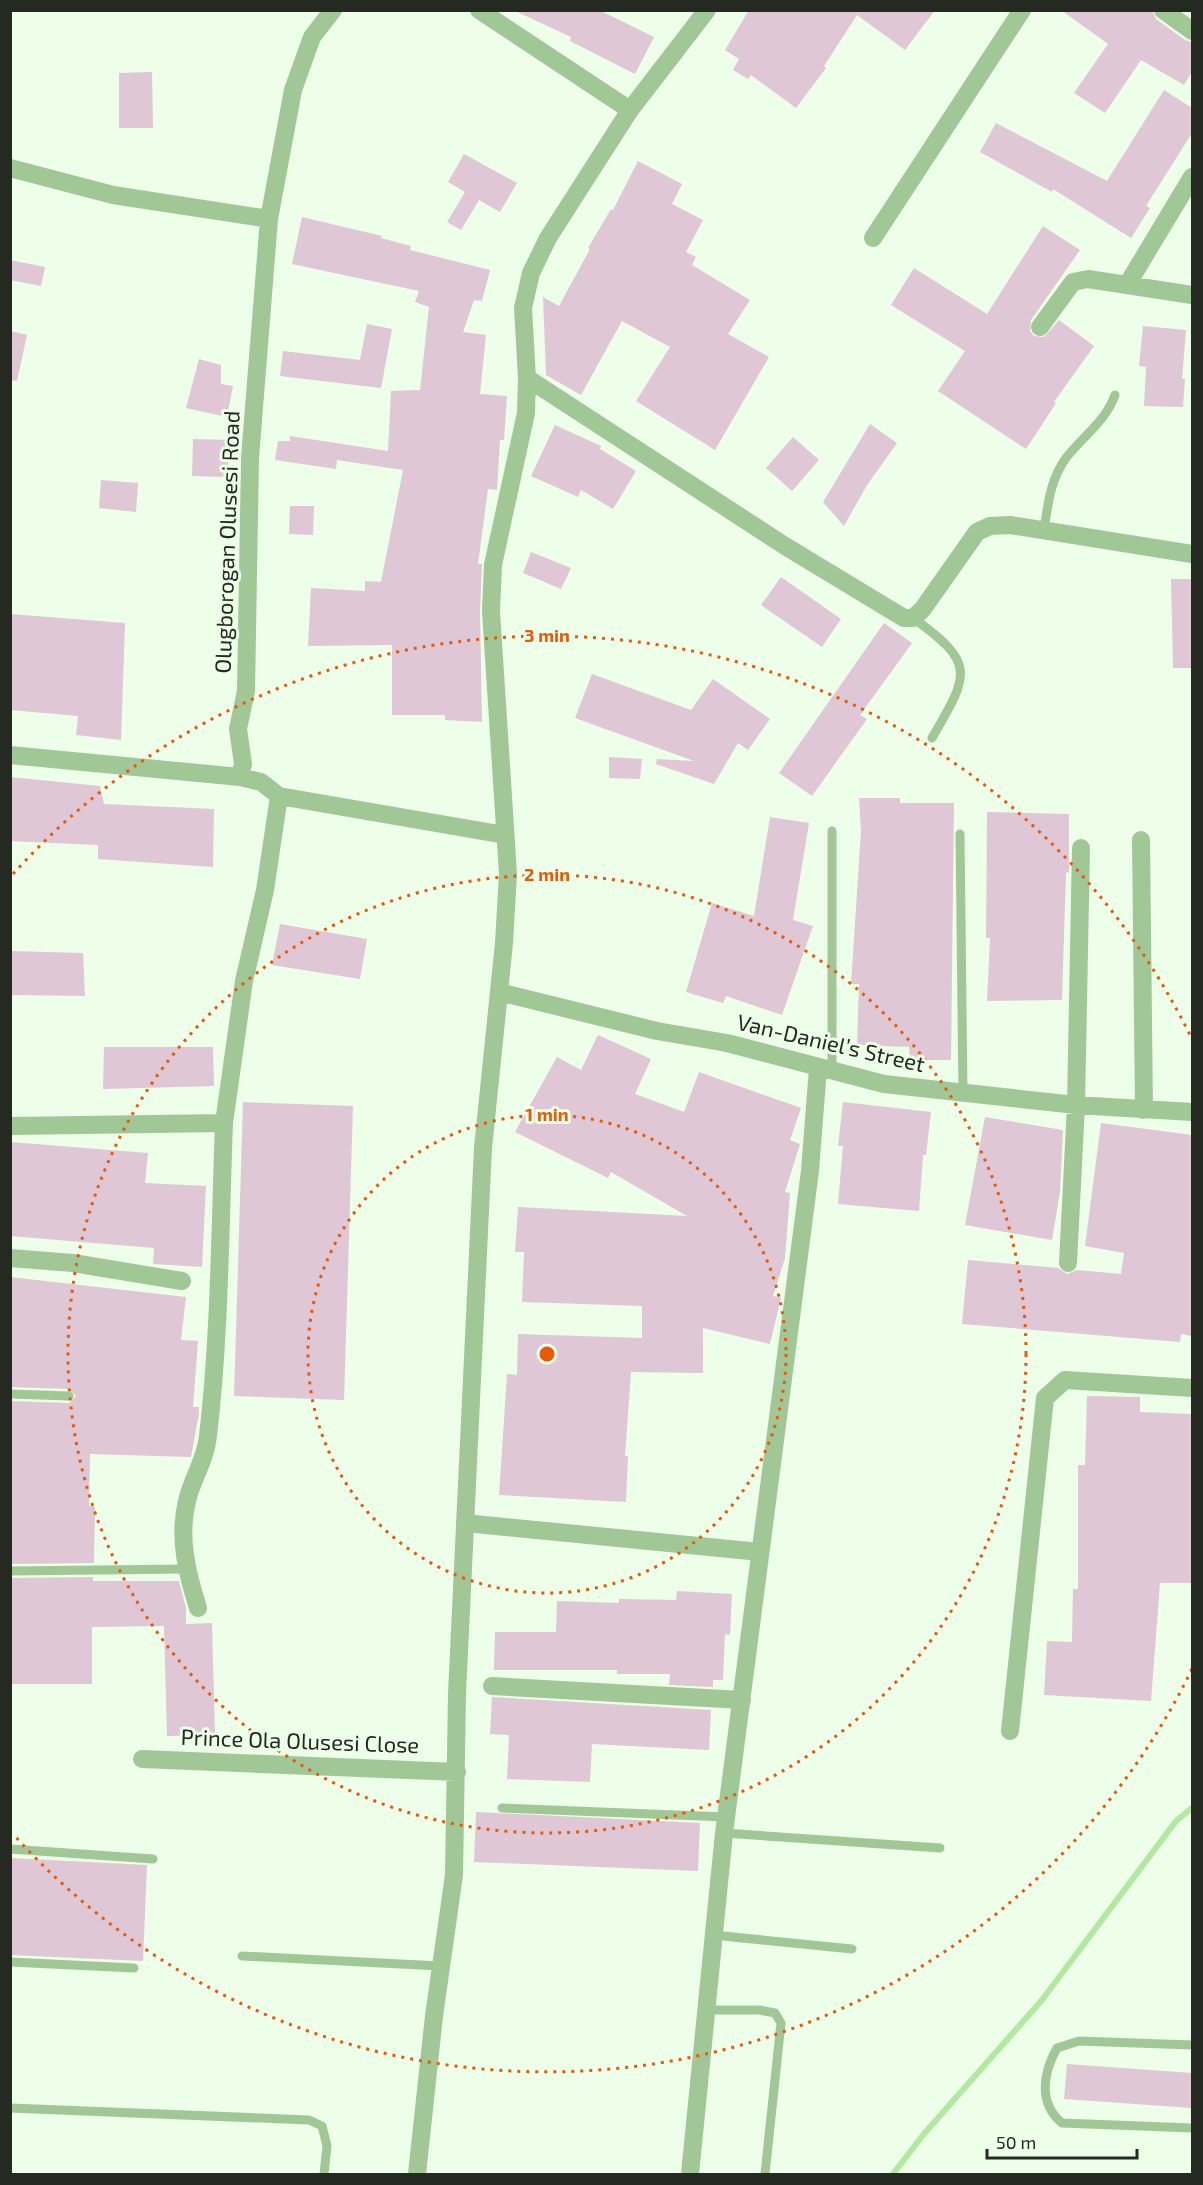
<svg xmlns="http://www.w3.org/2000/svg" width="1203" height="2185" viewBox="0 0 1203 2185" font-family="'Exo 2',sans-serif">
	<rect width="100%" height="100%" fill="#edfee9"/>
	<g fill="none" stroke-linecap="round" stroke-linejoin="round">
		<path stroke="#b1e9a0" stroke-width="6" d="M893,2174L923,2135L1042,2000L1176,1821L1192,1808"/>
	</g>
	<path fill="#dfc7d5" d="M513,10H599L654,37L635,74L570,41L571,37Z
		M749,10H935L905,50L857,15L824,66L826,68L796,108L751,75L748,79L733,70L739,59L725,50Z
		M1061,10H1152L1156,19L1185,40L1192,42V72L1184,85L1141,60L1105,113L1074,93L1108,44Z
		M152,72L153,128H119V73Z
		M1164,90L1192,108V133L1146,206L1150,208L1131,238L1053,189L1052,192L980,152L996,123L1107,181Z
		M464,154L517,183L500,212L479,200L461,230L447,222L465,192L448,182Z
		M638,161L682,184L672,204L703,220L686,252L696,257L692,265L750,300L728,334L769,357L715,450L636,401L670,347L622,321L581,395L546,375L543,297L559,306L590,249L588,248L611,209L613,210Z
		M302,217L382,236L381,238L411,246L410,250L490,270L482,301L474,300L463,332L486,335L480,394L507,396L504,440H500L497,490L488,489L478,564H482L480,611L482,722L445,720V715H392V645L308,646L311,588L365,591V581L381,582L403,470L337,460L336,469L275,460L278,441H290V436L388,451L391,391L420,390L429,307L415,302L419,291L292,264Z
		M1043,226L1080,250L1031,320L1030,331L1034,336L1044,337L1059,320L1094,346L1054,402L1056,403L1026,449L938,391L965,351L891,305L914,268L987,314Z
		M10,260L45,267L41,286L10,280Z
		M367,324L392,329L381,388L280,376L283,351L360,360Z
		M1143,326L1186,330L1182,379H1185L1183,407L1144,406L1146,367L1139,366Z
		M10,331L27,335L17,381L10,380Z
		M199,359L221,365V384L233,386L227,417L186,408Z
		M870,424L897,443L867,485L844,526L823,502Z
		M555,425L601,446L600,449L636,471L613,509L581,490L578,497L531,476Z
		M793,437L819,460L792,491L766,468Z
		M193,439L229,440L228,477L192,476Z
		M101,480L138,483L136,512L99,508Z
		M290,506H314L313,535L289,534Z
		M531,552L571,568L561,589L523,573Z
		M781,577L841,619L822,647L761,605Z
		M1171,579H1192V668H1173Z
		M10,614L125,623L121,740L76,735L78,716L10,710Z
		M884,623L912,643L860,715L867,719L812,796L779,773Z
		M592,674L691,710L713,679L770,719L748,750L738,743L714,784L656,764L657,759L694,761L575,718Z
		M609,757L642,759L640,779L609,778Z
		M10,777L100,786L104,804L214,809L213,867L98,859V845L10,841Z
		M859,798H900V803H954L951,1060H910L909,1047L857,1045L859,984H851L861,831Z
		M987,812L1069,814V872L1066,873L1062,1000L987,1001L990,938H986Z
		M770,817L809,823L793,920L813,926L782,1015L726,996L723,1003L686,992L712,903L754,916Z
		M280,924L367,939L360,979L272,965Z
		M10,951L83,953L85,996L10,995Z
		M598,1035L651,1059L635,1094L684,1112L699,1072L801,1108L790,1140L800,1144L785,1192L790,1193L785,1258L773,1296L781,1298L770,1344L703,1328V1373L631,1372L625,1456H628L626,1502L499,1495L507,1374L517,1375L518,1334L642,1338V1306L522,1302L524,1252H515L518,1207L687,1216L611,1172L608,1178L515,1132L557,1057L581,1070Z
		M104,1047H213L214,1086L103,1089Z
		M243,1102L353,1106L344,1400L234,1396Z
		M843,1102L931,1112L926,1155H923L919,1211L838,1204L843,1146H838Z
		M985,1117L1063,1130L1060,1192L1052,1240L965,1225Z
		M1101,1123L1192,1135V1336L1181,1334L1180,1342L962,1324L968,1260L1058,1268L1067,1274L1077,1270L1121,1274L1124,1253L1085,1246Z
		M10,1142L148,1153L145,1183L206,1186L202,1267L153,1264L154,1248L10,1236Z
		M10,1277L186,1297L181,1340L198,1341L193,1407H199V1413L191,1457L90,1454L89,1506L95,1507L94,1563L10,1564V1401L69,1403L76,1396L69,1389L10,1387Z
		M1087,1396L1140,1397V1412L1192,1414V1583H1160L1151,1701L1044,1695L1047,1641L1072,1642L1073,1589H1078V1465H1085Z
		M93,1577V1581H179L186,1608V1624L212,1623L215,1735L167,1736L164,1626L92,1627V1684H10V1578Z
		M677,1591L732,1594L730,1635L725,1634L723,1680H713V1687L669,1685L670,1674H617V1670H494L495,1632H556L557,1601L619,1603V1599L676,1600Z
		M492,1697L711,1710L709,1750L592,1744L590,1782L507,1779L509,1735L490,1734Z
		M476,1812L700,1823L698,1871L474,1862Z
		M10,1858L147,1865L143,1961L10,1955Z
		M1067,2064L1192,2073V2108L1064,2099Z"/>
	<g fill="none" stroke-linecap="round" stroke-linejoin="round">
		<path stroke="#a2c796" stroke-width="9" d="M1044,530C1048,504 1050,480 1066,458C1082,437 1106,421 1115,395
			M913,618C977,664 969,674 932,738
			M832,831V1071
			M960,834L963,1094
			M10,1394L69,1396
			M10,1571L186,1569
			M502,1808L726,1817
			M724,1833L940,1848
			M10,1849L153,1859
			M713,1935L852,1949
			M242,1956L440,1966
			M10,1962L134,1968
			M705,2010H759L775,2013L781,2023L765,2174
			M1192,2045L1079,2041L1057,2048C1043,2073 1038,2103 1062,2123L1192,2128
			M10,2108L309,2120L322,2126L327,2146L324,2174"/>
		<path stroke="#a2c796" stroke-width="18" d="M333,10L312,37L293,90L269,219L250,458L246,691L238,729L243,764L240,777L261,782L279,796L505,835
			M479,10L630,110
			M1163,10L1192,31
			M10,168L113,195L269,219
			M1192,177L1127,285L1192,295
			M873,238L1022,10
			M1040,327L1073,282L1088,279L1127,285
			M527,378L785,546L904,618H913L922,610L977,532L990,526L1010,525L1192,554
			M10,755L240,777
			M1141,840L1144,1110
			M499,992L657,1031L727,1043L884,1084L1076,1105L1192,1112
			M224,1123L244,981L265,890L279,796
			M10,1126L224,1123C220,1227 220,1333 208,1436C206,1459 192,1479 187,1501C178,1538 187,1573 198,1608
			M10,1258L73,1263L182,1281
			M1068,1263L1076,1105L1081,848
			M465,1523L760,1552
			M492,1686L742,1700
			M1010,1731L1045,1398L1065,1380L1192,1388
			M142,1759L457,1772
			M417,2174L434,2016L454,1875L457,1694L483,1148L504,943L508,874L491,611L493,565L526,413L527,378L523,308L531,273L548,238L630,110L707,10
			M690,2174L724,1833L810,1171L818,1068"/>
	</g>
	<g fill="none" stroke="#e8590c" stroke-width="3" stroke-dasharray="3 6">
		<circle cx="547" cy="1354" r="239"/>
		<circle cx="547" cy="1354" r="479"/>
		<path d="M1192 1669A718 718 0 0 1 13 1834M13 874A718 718 0 0 1 1192 1039"/>
	</g>
	<g text-anchor="middle" stroke-width="6" stroke-linejoin="round" paint-order="stroke">
		<g font-size="22" fill="#242a22" stroke="#edfee9">
			<text transform="translate(227 542) rotate(-88)" y="8">Olugborogan Olusesi Road</text>
			<text transform="translate(831 1043) rotate(13)" y="8">Van-Daniel’s Street</text>
			<text transform="translate(300 1741) rotate(2)" y="8">Prince Ola Olusesi Close</text>
		</g>
	</g>
	<circle cx="547" cy="1354" r="9" fill="#e8590c" stroke="#edfee9" stroke-width="3"/>
	<g font-size="18" text-anchor="middle" font-weight="bold" fill="#e8590c" stroke="#edfee9" stroke-width="6" stroke-linejoin="round" paint-order="stroke">
		<text x="547" y="642">3 min</text>
		<text x="547" y="881">2 min</text>
		<text x="547" y="1121">1 min</text>
	</g>
	<rect width="1203" height="2185" fill="none" stroke="#242a22" stroke-width="24"/>
	<path d="M987 2149v9h150v-9" fill="none" stroke="#242a22" stroke-width="3"/>
	<text x="996" y="2149" font-size="18" fill="#242a22" stroke="#edfee9" stroke-width="4.5" paint-order="stroke">50 m</text>
</svg>
